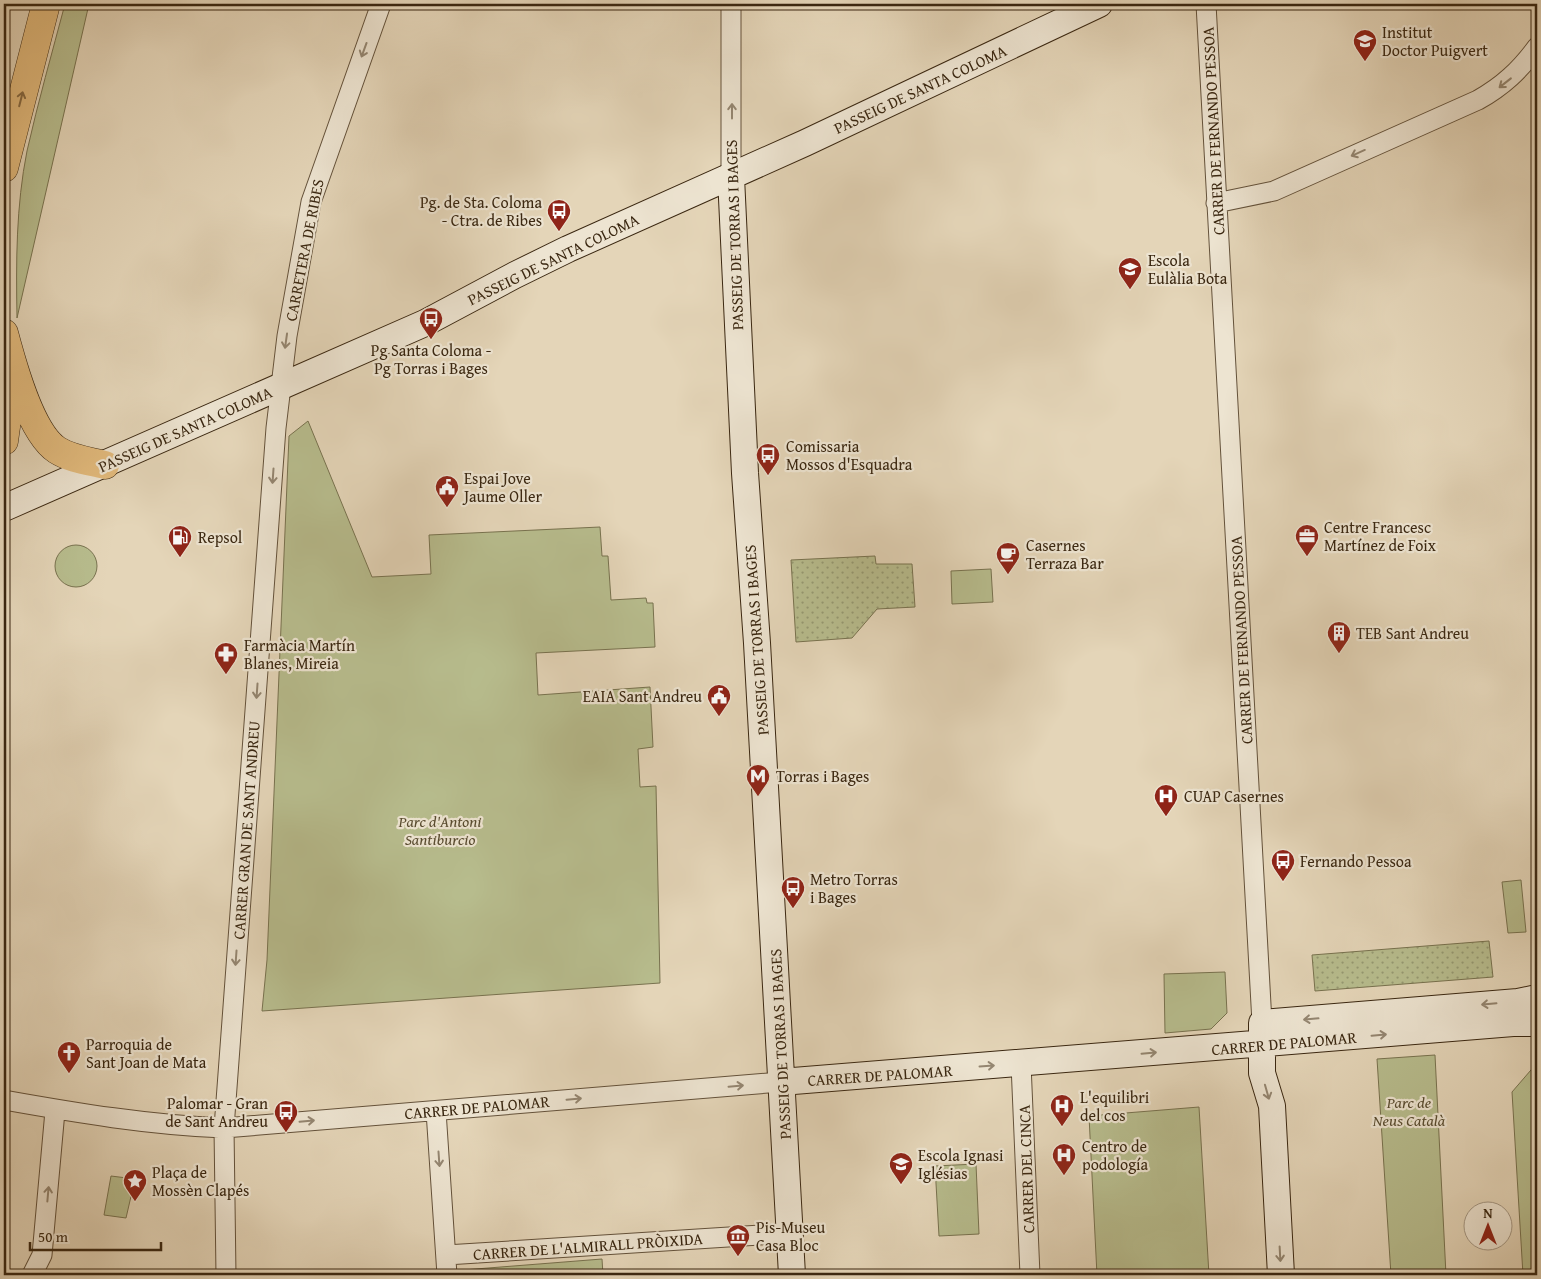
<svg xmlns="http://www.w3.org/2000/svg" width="1541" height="1279" viewBox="0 0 1541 1279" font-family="'Gentium Book Plus',serif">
	<defs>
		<pattern id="grass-dots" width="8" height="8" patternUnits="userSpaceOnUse" patternTransform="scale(1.25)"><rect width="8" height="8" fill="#b7bc8d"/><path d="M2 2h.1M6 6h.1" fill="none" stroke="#969972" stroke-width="1.8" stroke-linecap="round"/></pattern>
	</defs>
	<rect width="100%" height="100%" fill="#e4d5b8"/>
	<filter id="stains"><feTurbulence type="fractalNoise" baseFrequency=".004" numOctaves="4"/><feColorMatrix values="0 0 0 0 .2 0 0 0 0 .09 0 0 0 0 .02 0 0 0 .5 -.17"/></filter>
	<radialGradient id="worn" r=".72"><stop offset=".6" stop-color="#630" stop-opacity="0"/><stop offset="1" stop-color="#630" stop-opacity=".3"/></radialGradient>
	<path fill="url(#grass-dots)" stroke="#78724f" d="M875,556L876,564H912L915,607L877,609L852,638L796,642L791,560Z
		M1489,941L1493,977L1315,991L1312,955Z"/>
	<path fill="#b7bc8d" stroke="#78724f" d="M65,4H89L17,318C16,262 16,206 27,151C38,102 52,53 65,4Z
		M308,421L372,577L431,574L429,535L600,527L602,556H608L611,600L646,598L647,603H653L655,647L536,653L538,695L650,687L653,747L638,749L640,787L656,786L660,983L262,1011L267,960L289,436Z
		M55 566a21 21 0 1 1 42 0a21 21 0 1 1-42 0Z
		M991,569L993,602L952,604L951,571Z
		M1521,880L1526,932L1508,933L1502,882Z
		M1225,972L1227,1013L1211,1029L1165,1033L1164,974Z
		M1435,1055L1446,1275H1391L1377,1059Z
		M1537,1063V1275H1523L1512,1092Z
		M1199,1107L1209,1275H1097L1089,1116Z
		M976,1164L979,1234L939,1236L935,1166Z
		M111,1176L135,1179L126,1218L104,1215Z
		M602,1259L603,1275H458V1271L463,1270Z"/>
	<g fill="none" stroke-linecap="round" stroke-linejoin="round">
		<g stroke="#64523b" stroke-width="21">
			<path id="street" d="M731,4V177
				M1206,4L1262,1023
				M1216,203L1274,191L1478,100C1503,86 1520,70 1537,47
				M1021,1064L1030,1275
				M4,1100C77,1113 149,1125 224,1128L781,1082
				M436,1111L447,1275
				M446,1255L790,1233
				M32,1275L42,1255L55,1111
				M226,1275L224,1128L276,428L287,336L311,202L381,4"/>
		</g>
		<g stroke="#3a2711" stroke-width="28">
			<path id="secondary" d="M731,177L745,473L757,643L792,1275
				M4,508L425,323L515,275L568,249L805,143L1099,4
				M781,1082L1513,1023H1537
				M1281,1275L1272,1106L1262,1073V1023L1518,1002L1537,998"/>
		</g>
		<g stroke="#3a2711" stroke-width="29">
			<path id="primary" d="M4,168L46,4
				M4,333C12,363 30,432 57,450C71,459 89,461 105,465
				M4,441L9,405L8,373"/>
		</g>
		<use href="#street" stroke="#ede4d1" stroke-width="19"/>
		<use href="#secondary" stroke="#ede4d1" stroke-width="26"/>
		<use href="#primary" stroke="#e2ba7c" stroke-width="28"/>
	</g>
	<defs><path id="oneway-shaft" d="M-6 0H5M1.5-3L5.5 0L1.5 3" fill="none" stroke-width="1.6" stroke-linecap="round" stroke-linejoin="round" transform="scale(1.25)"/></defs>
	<g stroke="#948671">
		<use href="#oneway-shaft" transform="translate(364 50) rotate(110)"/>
		<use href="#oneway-shaft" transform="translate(1505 83) rotate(142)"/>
		<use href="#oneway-shaft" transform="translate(732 111) rotate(-90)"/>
		<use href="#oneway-shaft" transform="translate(1358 153) rotate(156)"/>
		<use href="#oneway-shaft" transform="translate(286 341) rotate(98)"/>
		<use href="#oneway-shaft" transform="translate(273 476) rotate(94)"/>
		<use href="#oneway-shaft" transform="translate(257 691) rotate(94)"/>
		<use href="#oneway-shaft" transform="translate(236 958) rotate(94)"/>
		<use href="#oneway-shaft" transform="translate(1489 1004) rotate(175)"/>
		<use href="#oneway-shaft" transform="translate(1311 1019) rotate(175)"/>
		<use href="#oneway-shaft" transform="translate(1379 1035) rotate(-5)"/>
		<use href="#oneway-shaft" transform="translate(1149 1053) rotate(-5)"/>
		<use href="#oneway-shaft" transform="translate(987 1066) rotate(-4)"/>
		<use href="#oneway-shaft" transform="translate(736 1086) rotate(-5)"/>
		<use href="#oneway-shaft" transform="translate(1267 1092) rotate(74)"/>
		<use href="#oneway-shaft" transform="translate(574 1099) rotate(-5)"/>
		<use href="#oneway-shaft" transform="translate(307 1121) rotate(-5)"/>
		<use href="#oneway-shaft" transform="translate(439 1159) rotate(86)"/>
		<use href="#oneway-shaft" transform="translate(48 1194) rotate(-85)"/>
		<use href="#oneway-shaft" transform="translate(1280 1254) rotate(87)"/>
	</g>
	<use stroke="#866941" href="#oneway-shaft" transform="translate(21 99) rotate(-76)"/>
	<defs>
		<g id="school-pin" transform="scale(1.25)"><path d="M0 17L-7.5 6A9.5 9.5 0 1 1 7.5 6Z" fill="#8f2418" stroke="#ede4d1"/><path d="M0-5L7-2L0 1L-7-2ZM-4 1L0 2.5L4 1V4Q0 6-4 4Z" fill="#fff"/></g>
		<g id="bus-pin" transform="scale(1.25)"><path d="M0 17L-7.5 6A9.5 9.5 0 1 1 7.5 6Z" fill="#8f2418" stroke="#ede4d1"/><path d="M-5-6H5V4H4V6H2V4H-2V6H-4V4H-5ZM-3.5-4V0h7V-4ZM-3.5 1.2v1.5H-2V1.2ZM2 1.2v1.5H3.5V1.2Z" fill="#fff"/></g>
		<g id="civic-pin" transform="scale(1.25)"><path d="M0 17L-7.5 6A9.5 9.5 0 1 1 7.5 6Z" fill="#8f2418" stroke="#ede4d1"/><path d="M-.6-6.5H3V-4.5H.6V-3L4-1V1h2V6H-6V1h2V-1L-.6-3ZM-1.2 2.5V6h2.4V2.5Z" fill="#fff"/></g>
		<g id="office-pin" transform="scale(1.25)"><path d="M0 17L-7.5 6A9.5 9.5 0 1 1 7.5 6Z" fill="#8f2418" stroke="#ede4d1"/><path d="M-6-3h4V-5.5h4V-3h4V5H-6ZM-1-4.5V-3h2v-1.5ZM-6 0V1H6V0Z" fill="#fff"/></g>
		<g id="fuel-pin" transform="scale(1.25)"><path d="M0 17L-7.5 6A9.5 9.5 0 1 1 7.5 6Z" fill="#8f2418" stroke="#ede4d1"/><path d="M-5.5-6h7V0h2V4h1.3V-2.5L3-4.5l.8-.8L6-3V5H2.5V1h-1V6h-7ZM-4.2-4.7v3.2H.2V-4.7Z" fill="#fff"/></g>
		<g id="cafe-pin" transform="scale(1.25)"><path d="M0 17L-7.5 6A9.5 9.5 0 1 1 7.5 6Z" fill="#8f2418" stroke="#ede4d1"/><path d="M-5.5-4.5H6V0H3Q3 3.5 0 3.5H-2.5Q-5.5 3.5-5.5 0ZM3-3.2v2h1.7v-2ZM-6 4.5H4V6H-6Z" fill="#fff"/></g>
		<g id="building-pin" transform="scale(1.25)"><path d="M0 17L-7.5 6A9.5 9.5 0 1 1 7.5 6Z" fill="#8f2418" stroke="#ede4d1"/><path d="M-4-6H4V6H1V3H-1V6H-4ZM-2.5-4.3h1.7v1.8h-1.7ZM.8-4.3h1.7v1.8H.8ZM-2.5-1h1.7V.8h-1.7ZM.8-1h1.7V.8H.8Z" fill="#fff"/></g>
		<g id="pharmacy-pin" transform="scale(1.25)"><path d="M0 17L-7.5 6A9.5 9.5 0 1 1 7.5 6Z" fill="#8f2418" stroke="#ede4d1"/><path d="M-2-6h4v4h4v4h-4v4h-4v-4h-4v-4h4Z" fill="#fff"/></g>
		<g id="metro-pin" transform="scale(1.25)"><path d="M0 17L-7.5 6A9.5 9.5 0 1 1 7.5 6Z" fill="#8f2418" stroke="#ede4d1"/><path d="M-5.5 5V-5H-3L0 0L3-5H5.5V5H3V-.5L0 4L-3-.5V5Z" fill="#fff"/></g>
		<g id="hospital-pin" transform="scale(1.25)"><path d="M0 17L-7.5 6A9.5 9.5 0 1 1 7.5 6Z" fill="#8f2418" stroke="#ede4d1"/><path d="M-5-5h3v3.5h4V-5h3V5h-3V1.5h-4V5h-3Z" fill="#fff"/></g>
		<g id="church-pin" transform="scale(1.25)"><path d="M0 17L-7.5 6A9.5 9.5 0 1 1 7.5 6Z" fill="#8f2418" stroke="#ede4d1"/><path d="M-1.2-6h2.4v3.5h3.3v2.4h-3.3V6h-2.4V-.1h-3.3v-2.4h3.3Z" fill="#fff"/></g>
		<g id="sight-pin" transform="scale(1.25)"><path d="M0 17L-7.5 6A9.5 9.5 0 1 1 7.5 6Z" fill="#8f2418" stroke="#ede4d1"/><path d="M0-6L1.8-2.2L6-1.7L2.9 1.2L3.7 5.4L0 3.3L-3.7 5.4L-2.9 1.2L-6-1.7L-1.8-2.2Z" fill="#fff"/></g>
		<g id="museum-pin" transform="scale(1.25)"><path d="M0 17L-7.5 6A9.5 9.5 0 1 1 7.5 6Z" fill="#8f2418" stroke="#ede4d1"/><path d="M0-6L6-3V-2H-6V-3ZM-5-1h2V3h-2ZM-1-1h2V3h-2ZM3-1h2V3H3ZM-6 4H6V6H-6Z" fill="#fff"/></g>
	</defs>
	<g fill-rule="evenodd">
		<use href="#school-pin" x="1365" y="41"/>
		<use href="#bus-pin" x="559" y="211"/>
		<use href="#school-pin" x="1130" y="269"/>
		<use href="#bus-pin" x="431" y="319"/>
		<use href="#bus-pin" x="768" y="455"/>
		<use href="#civic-pin" x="447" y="487"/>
		<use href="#office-pin" x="1307" y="536"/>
		<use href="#fuel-pin" x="180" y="537"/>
		<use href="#cafe-pin" x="1008" y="554"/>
		<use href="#building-pin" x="1339" y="633"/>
		<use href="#pharmacy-pin" x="226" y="654"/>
		<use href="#civic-pin" x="719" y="696"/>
		<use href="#metro-pin" x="758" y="776"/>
		<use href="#hospital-pin" x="1166" y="796"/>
		<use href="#bus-pin" x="1283" y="861"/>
		<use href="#bus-pin" x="793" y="888"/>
		<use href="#church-pin" x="69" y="1053"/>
		<use href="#hospital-pin" x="1062" y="1106"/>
		<use href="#bus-pin" x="286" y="1112"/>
		<use href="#hospital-pin" x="1064" y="1155"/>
		<use href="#school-pin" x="901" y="1164"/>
		<use href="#sight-pin" x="135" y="1181"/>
		<use href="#museum-pin" x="738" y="1236"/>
	</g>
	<g text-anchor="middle" stroke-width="4.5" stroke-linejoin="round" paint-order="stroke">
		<g font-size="16" fill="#3a2711" stroke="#ede4d1" text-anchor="start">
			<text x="1382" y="38">Institut<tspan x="1382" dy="18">Doctor Puigvert</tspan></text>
			<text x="542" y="208" text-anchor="end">Pg. de Sta. Coloma<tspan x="542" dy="18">- Ctra. de Ribes</tspan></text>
			<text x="1148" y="266">Escola<tspan x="1148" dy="18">Eulàlia Bota</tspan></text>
			<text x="431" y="356" text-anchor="middle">Pg Santa Coloma -<tspan x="431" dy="18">Pg Torras i Bages</tspan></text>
			<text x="786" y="452">Comissaria<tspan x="786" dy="18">Mossos d'Esquadra</tspan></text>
			<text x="464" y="484">Espai Jove<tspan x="464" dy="18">Jaume Oller</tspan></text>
			<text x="1324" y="533">Centre Francesc<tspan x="1324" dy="18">Martínez de Foix</tspan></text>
			<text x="198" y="543">Repsol</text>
			<text x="1026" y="551">Casernes<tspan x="1026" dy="18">Terraza Bar</tspan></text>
			<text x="1356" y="639">TEB Sant Andreu</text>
			<text x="244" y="651">Farmàcia Martín<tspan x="244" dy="18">Blanes, Mireia</tspan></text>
			<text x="702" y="702" text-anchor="end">EAIA Sant Andreu</text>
			<text x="776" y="782">Torras i Bages</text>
			<text x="1184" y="802">CUAP Casernes</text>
			<text x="1300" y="867">Fernando Pessoa</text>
			<text x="810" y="885">Metro Torras<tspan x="810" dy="18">i Bages</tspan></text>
			<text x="86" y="1050">Parroquia de<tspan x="86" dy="18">Sant Joan de Mata</tspan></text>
			<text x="1080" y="1103">L'equilibri<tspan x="1080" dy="18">del cos</tspan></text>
			<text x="268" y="1109" text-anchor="end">Palomar - Gran<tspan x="268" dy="18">de Sant Andreu</tspan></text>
			<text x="1082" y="1152">Centro de<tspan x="1082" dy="18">podología</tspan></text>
			<text x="918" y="1161">Escola Ignasi<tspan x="918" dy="18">Iglésias</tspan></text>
			<text x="152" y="1178">Plaça de<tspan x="152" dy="18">Mossèn Clapés</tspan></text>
			<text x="756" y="1233">Pis-Museu<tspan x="756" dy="18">Casa Bloc</tspan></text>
		</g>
		<g font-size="16" fill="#3a2711" stroke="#ede4d1">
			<text transform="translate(920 89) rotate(-25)" y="6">PASSEIG DE SANTA COLOMA</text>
			<text transform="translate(1213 131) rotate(-93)" y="6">CARRER DE FERNANDO PESSOA</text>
			<text transform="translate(734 235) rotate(-92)" y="6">PASSEIG DE TORRAS I BAGES</text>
			<text transform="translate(304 250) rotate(-79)" y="6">CARRETERA DE RIBES</text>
			<text transform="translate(553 259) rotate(-26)" y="6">PASSEIG DE SANTA COLOMA</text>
			<text transform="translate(185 429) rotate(-24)" y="6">PASSEIG DE SANTA COLOMA</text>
			<text transform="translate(756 640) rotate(-94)" y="6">PASSEIG DE TORRAS I BAGES</text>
			<text transform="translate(1241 640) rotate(-93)" y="6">CARRER DE FERNANDO PESSOA</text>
			<text transform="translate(246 830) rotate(-86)" y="6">CARRER GRAN DE SANT ANDREU</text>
			<text transform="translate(1284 1043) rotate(-5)" y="6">CARRER DE PALOMAR</text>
			<text transform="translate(780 1044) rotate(-93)" y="6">PASSEIG DE TORRAS I BAGES</text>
			<text transform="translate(880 1075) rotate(-4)" y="6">CARRER DE PALOMAR</text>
			<text transform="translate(477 1107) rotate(-5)" y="6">CARRER DE PALOMAR</text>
			<text transform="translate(1026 1169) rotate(-92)" y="6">CARRER DEL CINCA</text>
			<text transform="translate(588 1246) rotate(-4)" y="6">CARRER DE L'ALMIRALL PRÒIXIDA</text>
		</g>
		<g font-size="16" font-style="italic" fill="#594c30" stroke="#ede4d1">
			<text x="440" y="827">Parc d'Antoni<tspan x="440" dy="18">Santiburcio</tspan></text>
			<text x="1409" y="1108">Parc de<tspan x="1409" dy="18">Neus Català</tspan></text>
		</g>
	</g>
	<rect width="1541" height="1279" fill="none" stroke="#e4d5b8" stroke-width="20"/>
	<rect x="5" y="5" width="1531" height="1269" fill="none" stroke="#3a2711" stroke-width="2.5"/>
	<rect x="10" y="10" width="1521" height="1259" fill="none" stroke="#3a2711"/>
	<g transform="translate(1488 1226)"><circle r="24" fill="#ede4d1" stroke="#a59884"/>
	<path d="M0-4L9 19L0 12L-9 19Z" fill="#8f2418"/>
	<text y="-8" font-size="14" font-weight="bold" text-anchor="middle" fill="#3a2711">N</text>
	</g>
	<path d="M30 1242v8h131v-8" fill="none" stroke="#3a2711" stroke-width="2.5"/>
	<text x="38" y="1242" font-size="15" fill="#3a2711" stroke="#ede4d1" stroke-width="4" paint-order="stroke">50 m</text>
	<rect width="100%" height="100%" filter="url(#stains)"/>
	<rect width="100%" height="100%" fill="url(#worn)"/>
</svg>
